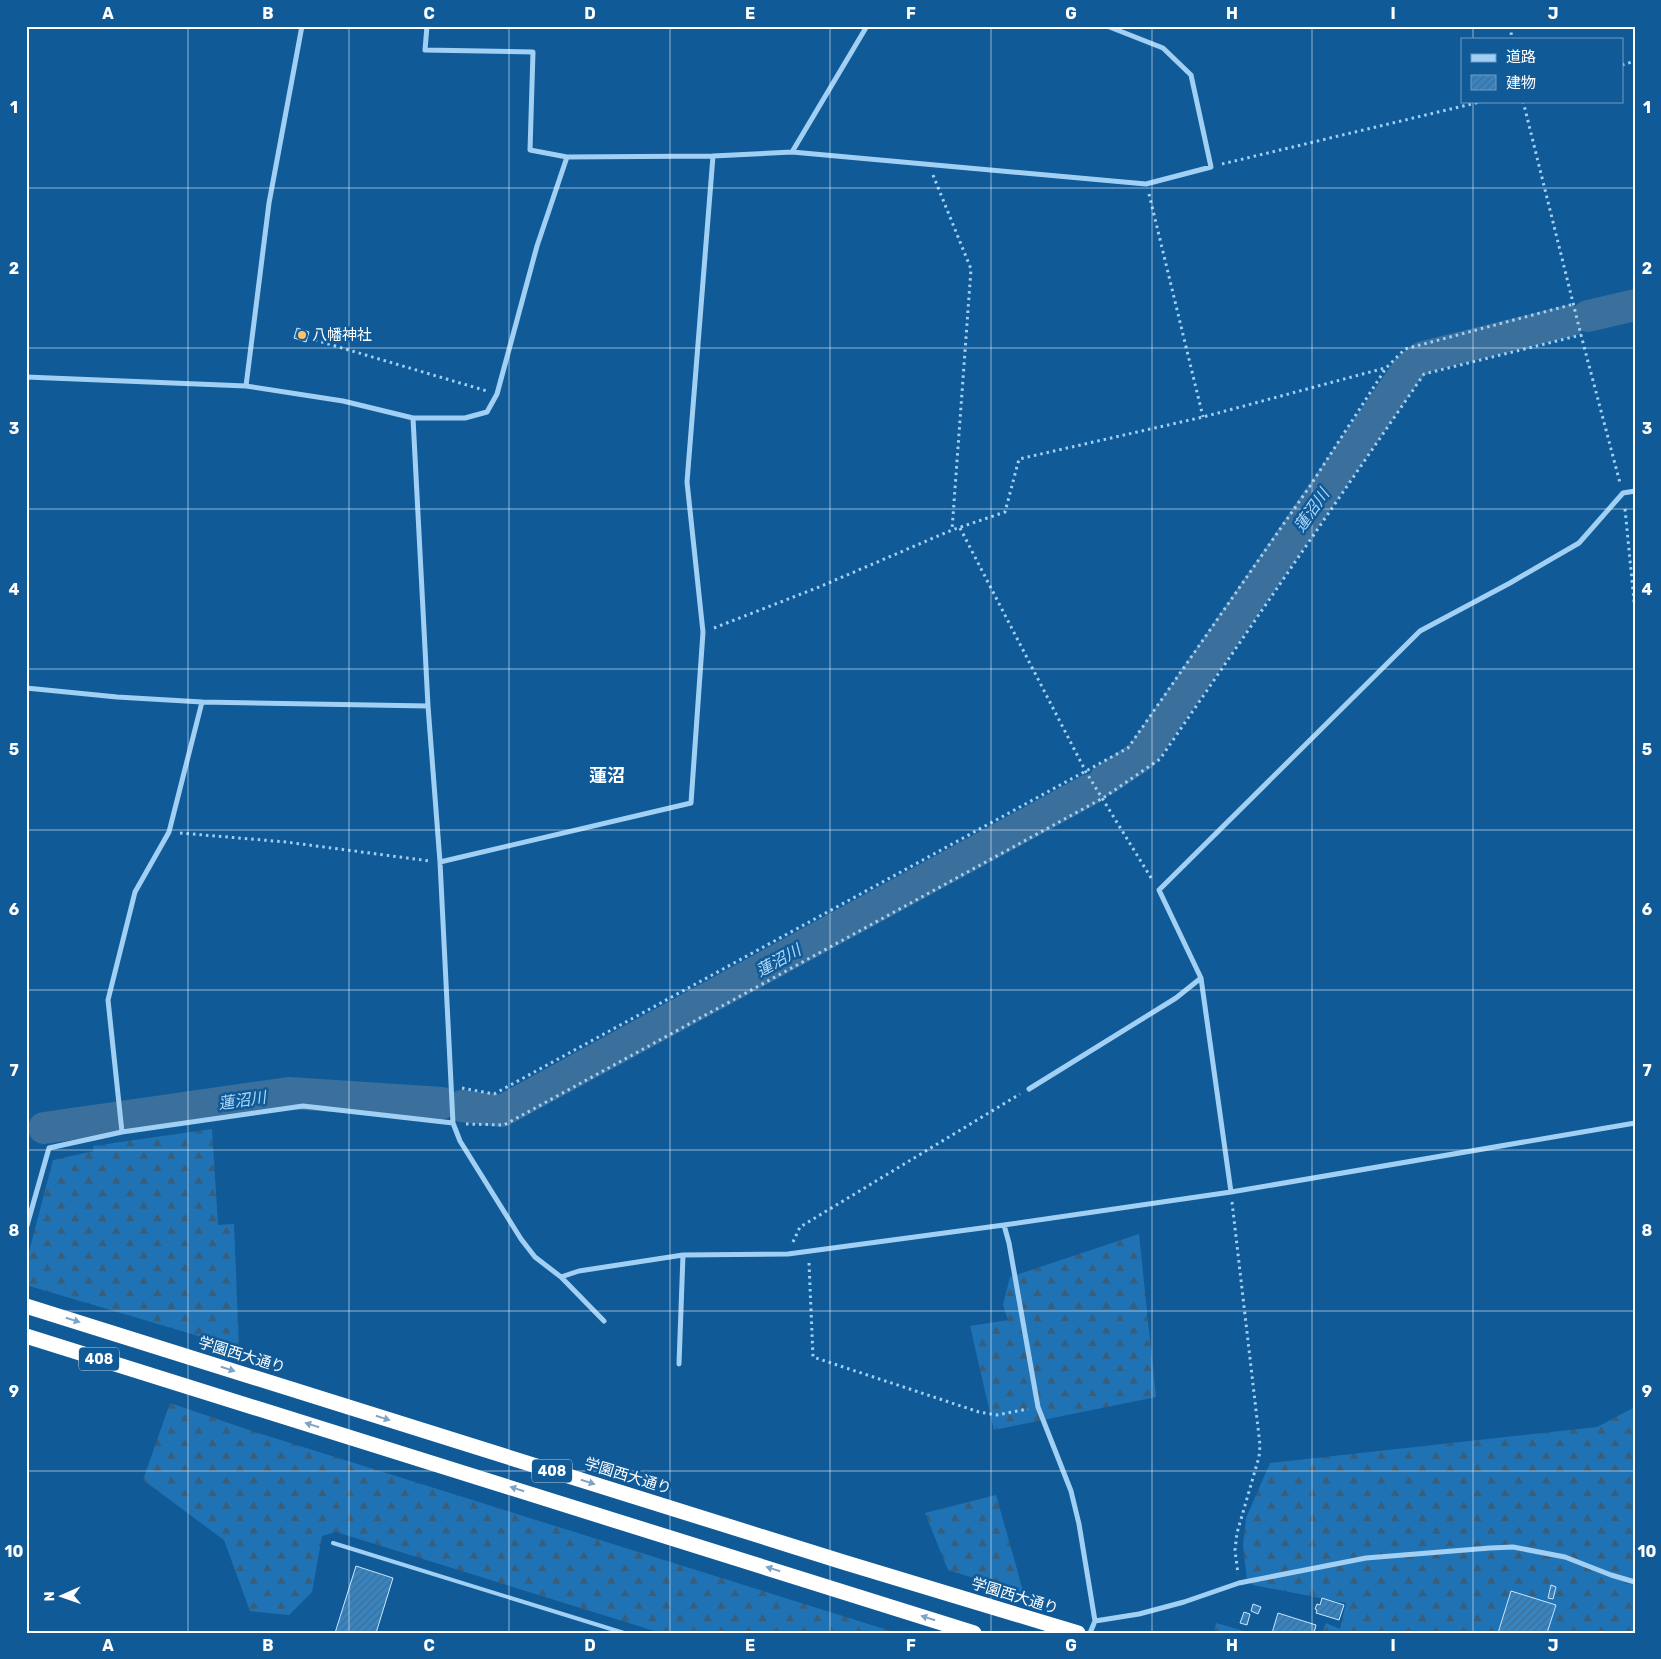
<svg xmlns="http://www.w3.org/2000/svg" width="1661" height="1659" viewBox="0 0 1661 1659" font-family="Rubik,'Noto Sans JP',sans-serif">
	<defs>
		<pattern id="forest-firs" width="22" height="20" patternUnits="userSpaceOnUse" patternTransform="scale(1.25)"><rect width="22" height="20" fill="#1f73b5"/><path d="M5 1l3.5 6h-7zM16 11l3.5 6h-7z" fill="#385e7b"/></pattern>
		<pattern id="building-hatch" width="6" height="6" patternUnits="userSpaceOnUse" patternTransform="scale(1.25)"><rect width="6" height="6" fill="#3984c0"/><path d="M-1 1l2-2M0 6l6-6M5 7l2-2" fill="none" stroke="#416e92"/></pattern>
	</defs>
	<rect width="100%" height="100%" fill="#105a98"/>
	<path fill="url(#forest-firs)" d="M212,1129L218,1225L234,1224L239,1348L26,1285V1263L53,1160L94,1151L93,1146Z
		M1139,1234L1156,1397L994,1430L970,1326L1008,1320L1003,1305L1010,1277Z
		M170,1403L255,1432L897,1633H661L336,1532L322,1536L312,1592L289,1615L250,1611L224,1540L143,1480Z
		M1635,1407V1633H1322L1326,1623L1340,1629L1346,1603L1253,1585L1247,1579L1243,1546L1246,1518L1270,1463L1597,1427Z
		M996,1495L1024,1594L948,1570L925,1513Z
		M1216,1623L1251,1633H1214Z"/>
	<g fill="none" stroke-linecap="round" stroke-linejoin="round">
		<path stroke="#3b6f9c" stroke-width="32" d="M1588,316L1635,305
			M1105,780L1142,755L1408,369L1423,357L1569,321
			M462,1106L502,1111L1089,790
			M44,1128L289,1093L442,1103"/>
	</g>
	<path fill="url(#building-hatch)" stroke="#c9e7fe" d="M297,328L309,332L306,342L294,338Z
		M356,1566L393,1578L376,1633H335Z
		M1551,1585L1556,1587L1553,1599L1548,1598Z
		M1511,1591L1556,1605L1547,1633H1498Z
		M1322,1598L1344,1605L1339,1620L1316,1613L1317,1610L1315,1609L1317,1604L1320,1605Z
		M1253,1604L1261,1607L1258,1614L1251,1611Z
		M1244,1612L1250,1614L1247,1625L1240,1623Z
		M1278,1613L1316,1625L1314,1633H1272Z"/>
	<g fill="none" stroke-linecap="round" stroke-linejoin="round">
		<path stroke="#a1d0f4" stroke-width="3" stroke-dasharray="2.5 4" stroke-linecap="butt" d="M1510,26L1512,39
			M1622,65L1635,61
			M1523,101L1581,335L1620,483
			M1222,164L1484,101
			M933,175L971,269L952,530
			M1149,194L1203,417
			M315,340L487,391
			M1625,509L1635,611
			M960,528L1086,772L1153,881
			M714,628L819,587L952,530L1005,512L1019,459L1203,417L1385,368
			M180,833L286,842L430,861
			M462,1088L494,1094L1128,748L1310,486L1386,368L1405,349L1574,304
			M466,1124L504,1125L1103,798L1160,759L1424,374L1581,335
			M1232,1202L1260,1445L1259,1457L1237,1533L1235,1550L1238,1574
			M793,1242L800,1227L1020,1094
			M809,1263L813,1357L979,1412L997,1415L1028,1409"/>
		<path stroke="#a1d0f4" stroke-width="4" d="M333,1543L624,1633"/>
		<path stroke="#a1d0f4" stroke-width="5" d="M427,26L425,50L533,52L530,150L567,157
			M792,152L1146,184L1211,167L1191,75L1163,48L1107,26
			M26,377L246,386L343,401L413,418L428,706
			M246,386L269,203L302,26
			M413,418H465L487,412L497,394L537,246L567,157L713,156L792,152L867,26
			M26,688L117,697L202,702L428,706L440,862L453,1123L460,1141L521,1239L535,1257L561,1277L604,1321
			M440,862L691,803L703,632L687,482L713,156
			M1029,1089L1176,998L1201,978
			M122,1132L108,1000L135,892L169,832L202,702
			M1231,1192L1201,978L1159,890L1420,631L1510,583L1579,543L1623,493L1635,491
			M1004,1225L1009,1243L1038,1407L1071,1491L1079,1524L1095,1621
			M26,1229L49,1148L122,1132L303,1106L453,1123
			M561,1277L579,1271L683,1255L788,1254L1004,1225L1231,1192L1635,1123
			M679,1364L683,1255
			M1090,1633L1095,1621L1139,1614L1184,1602L1239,1583L1366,1558L1490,1548L1513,1547L1565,1557L1611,1575L1635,1582"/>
		<path stroke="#fff" stroke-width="15" d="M26,1306L843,1562L1078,1633
			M26,1336L974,1633"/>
	</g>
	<defs><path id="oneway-solid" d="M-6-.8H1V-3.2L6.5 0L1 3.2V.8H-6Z" transform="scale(1.25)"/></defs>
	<g fill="#7ca4c6">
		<use href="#oneway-solid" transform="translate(73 1320) rotate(17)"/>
		<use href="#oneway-solid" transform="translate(228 1369) rotate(17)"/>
		<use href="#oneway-solid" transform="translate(383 1418) rotate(17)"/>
		<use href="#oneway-solid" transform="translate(312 1425) rotate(-163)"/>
		<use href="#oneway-solid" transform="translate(588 1482) rotate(17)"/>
		<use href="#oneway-solid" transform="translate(517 1489) rotate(-163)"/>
		<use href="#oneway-solid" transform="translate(773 1569) rotate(-163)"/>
		<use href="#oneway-solid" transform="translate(928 1618) rotate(-163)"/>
	</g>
	<path fill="none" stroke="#fff" stroke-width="1" stroke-opacity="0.55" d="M188,26V1633M349,26V1633M509,26V1633M670,26V1633M830,26V1633M991,26V1633M1152,26V1633M1312,26V1633M1473,26V39M1473,101V1633M26,188H1635M26,348H1635M26,509H1635M26,669H1635M26,830H1635M26,990H1635M26,1150H1635M26,1311H1635M26,1471H1635"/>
	<circle fill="#ffc264" stroke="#105a98" stroke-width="2" cx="302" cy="335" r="5"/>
	<g text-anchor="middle" stroke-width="5" stroke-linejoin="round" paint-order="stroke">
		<g fill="#105a98" stroke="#b7cee0" stroke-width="1">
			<rect x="79" y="1347.5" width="40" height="23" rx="4"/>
			<rect x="532" y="1459.5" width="40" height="23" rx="4"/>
		</g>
		<g font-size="14" font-weight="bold" fill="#fff">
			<text x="99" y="1364">408</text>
			<text x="552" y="1476">408</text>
		</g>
		<g font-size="15" fill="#fff" stroke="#105a98" text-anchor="start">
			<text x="312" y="340">八幡神社</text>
		</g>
		<g font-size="15" fill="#fff" stroke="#105a98">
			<text transform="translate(242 1355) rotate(17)" y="5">学園西大通り</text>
			<text transform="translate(628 1476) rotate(17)" y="5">学園西大通り</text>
			<text transform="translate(1015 1596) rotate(17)" y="5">学園西大通り</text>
		</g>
		<g font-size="16" font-style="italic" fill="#add9fb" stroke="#105a98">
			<text transform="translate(1311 510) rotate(-55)" y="6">蓮沼川</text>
			<text transform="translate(778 960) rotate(-29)" y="6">蓮沼川</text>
			<text transform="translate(242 1100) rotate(-8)" y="6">蓮沼川</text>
		</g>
		<g font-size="18" font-weight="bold" fill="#fff" stroke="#105a98">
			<text x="607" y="782">蓮沼</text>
		</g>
	</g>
	<rect width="1661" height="1659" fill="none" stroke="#105a98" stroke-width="55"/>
	<rect x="1461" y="38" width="162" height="65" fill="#105a98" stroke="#709cc1"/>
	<rect x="1471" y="54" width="25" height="8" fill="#a1d0f4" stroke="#709cc1"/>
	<text x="1506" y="62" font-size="15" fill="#ffffff">道路</text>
	<rect x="1471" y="75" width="25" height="15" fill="url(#building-hatch)" stroke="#709cc1"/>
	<text x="1506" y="88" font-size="15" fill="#ffffff">建物</text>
	<g transform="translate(62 1596) rotate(268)" stroke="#105a98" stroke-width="4" paint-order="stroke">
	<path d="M0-4L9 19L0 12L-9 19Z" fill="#ffffff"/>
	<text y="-8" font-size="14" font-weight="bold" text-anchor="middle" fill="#ffffff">N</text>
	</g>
	<rect x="28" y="28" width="1606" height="1604" fill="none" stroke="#fff" stroke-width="2"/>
	<g font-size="16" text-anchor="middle" font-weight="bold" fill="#fff">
		<text x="108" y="19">A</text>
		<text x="268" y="19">B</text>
		<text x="429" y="19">C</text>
		<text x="590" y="19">D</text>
		<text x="750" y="19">E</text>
		<text x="911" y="19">F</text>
		<text x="1071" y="19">G</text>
		<text x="1232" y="19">H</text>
		<text x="1393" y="19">I</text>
		<text x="1553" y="19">J</text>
		<text x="14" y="113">1</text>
		<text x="1647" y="113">1</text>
		<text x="14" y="274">2</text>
		<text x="1647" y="274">2</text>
		<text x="14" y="434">3</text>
		<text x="1647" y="434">3</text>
		<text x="14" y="595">4</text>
		<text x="1647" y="595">4</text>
		<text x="14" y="755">5</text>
		<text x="1647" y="755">5</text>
		<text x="14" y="915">6</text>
		<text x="1647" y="915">6</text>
		<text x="14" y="1076">7</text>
		<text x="1647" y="1076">7</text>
		<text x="14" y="1236">8</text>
		<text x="1647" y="1236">8</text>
		<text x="14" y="1397">9</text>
		<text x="1647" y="1397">9</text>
		<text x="14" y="1557">10</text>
		<text x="1647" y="1557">10</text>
		<text x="108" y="1651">A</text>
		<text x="268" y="1651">B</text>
		<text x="429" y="1651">C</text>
		<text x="590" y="1651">D</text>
		<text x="750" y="1651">E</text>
		<text x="911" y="1651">F</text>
		<text x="1071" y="1651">G</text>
		<text x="1232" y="1651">H</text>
		<text x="1393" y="1651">I</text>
		<text x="1553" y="1651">J</text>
	</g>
</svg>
